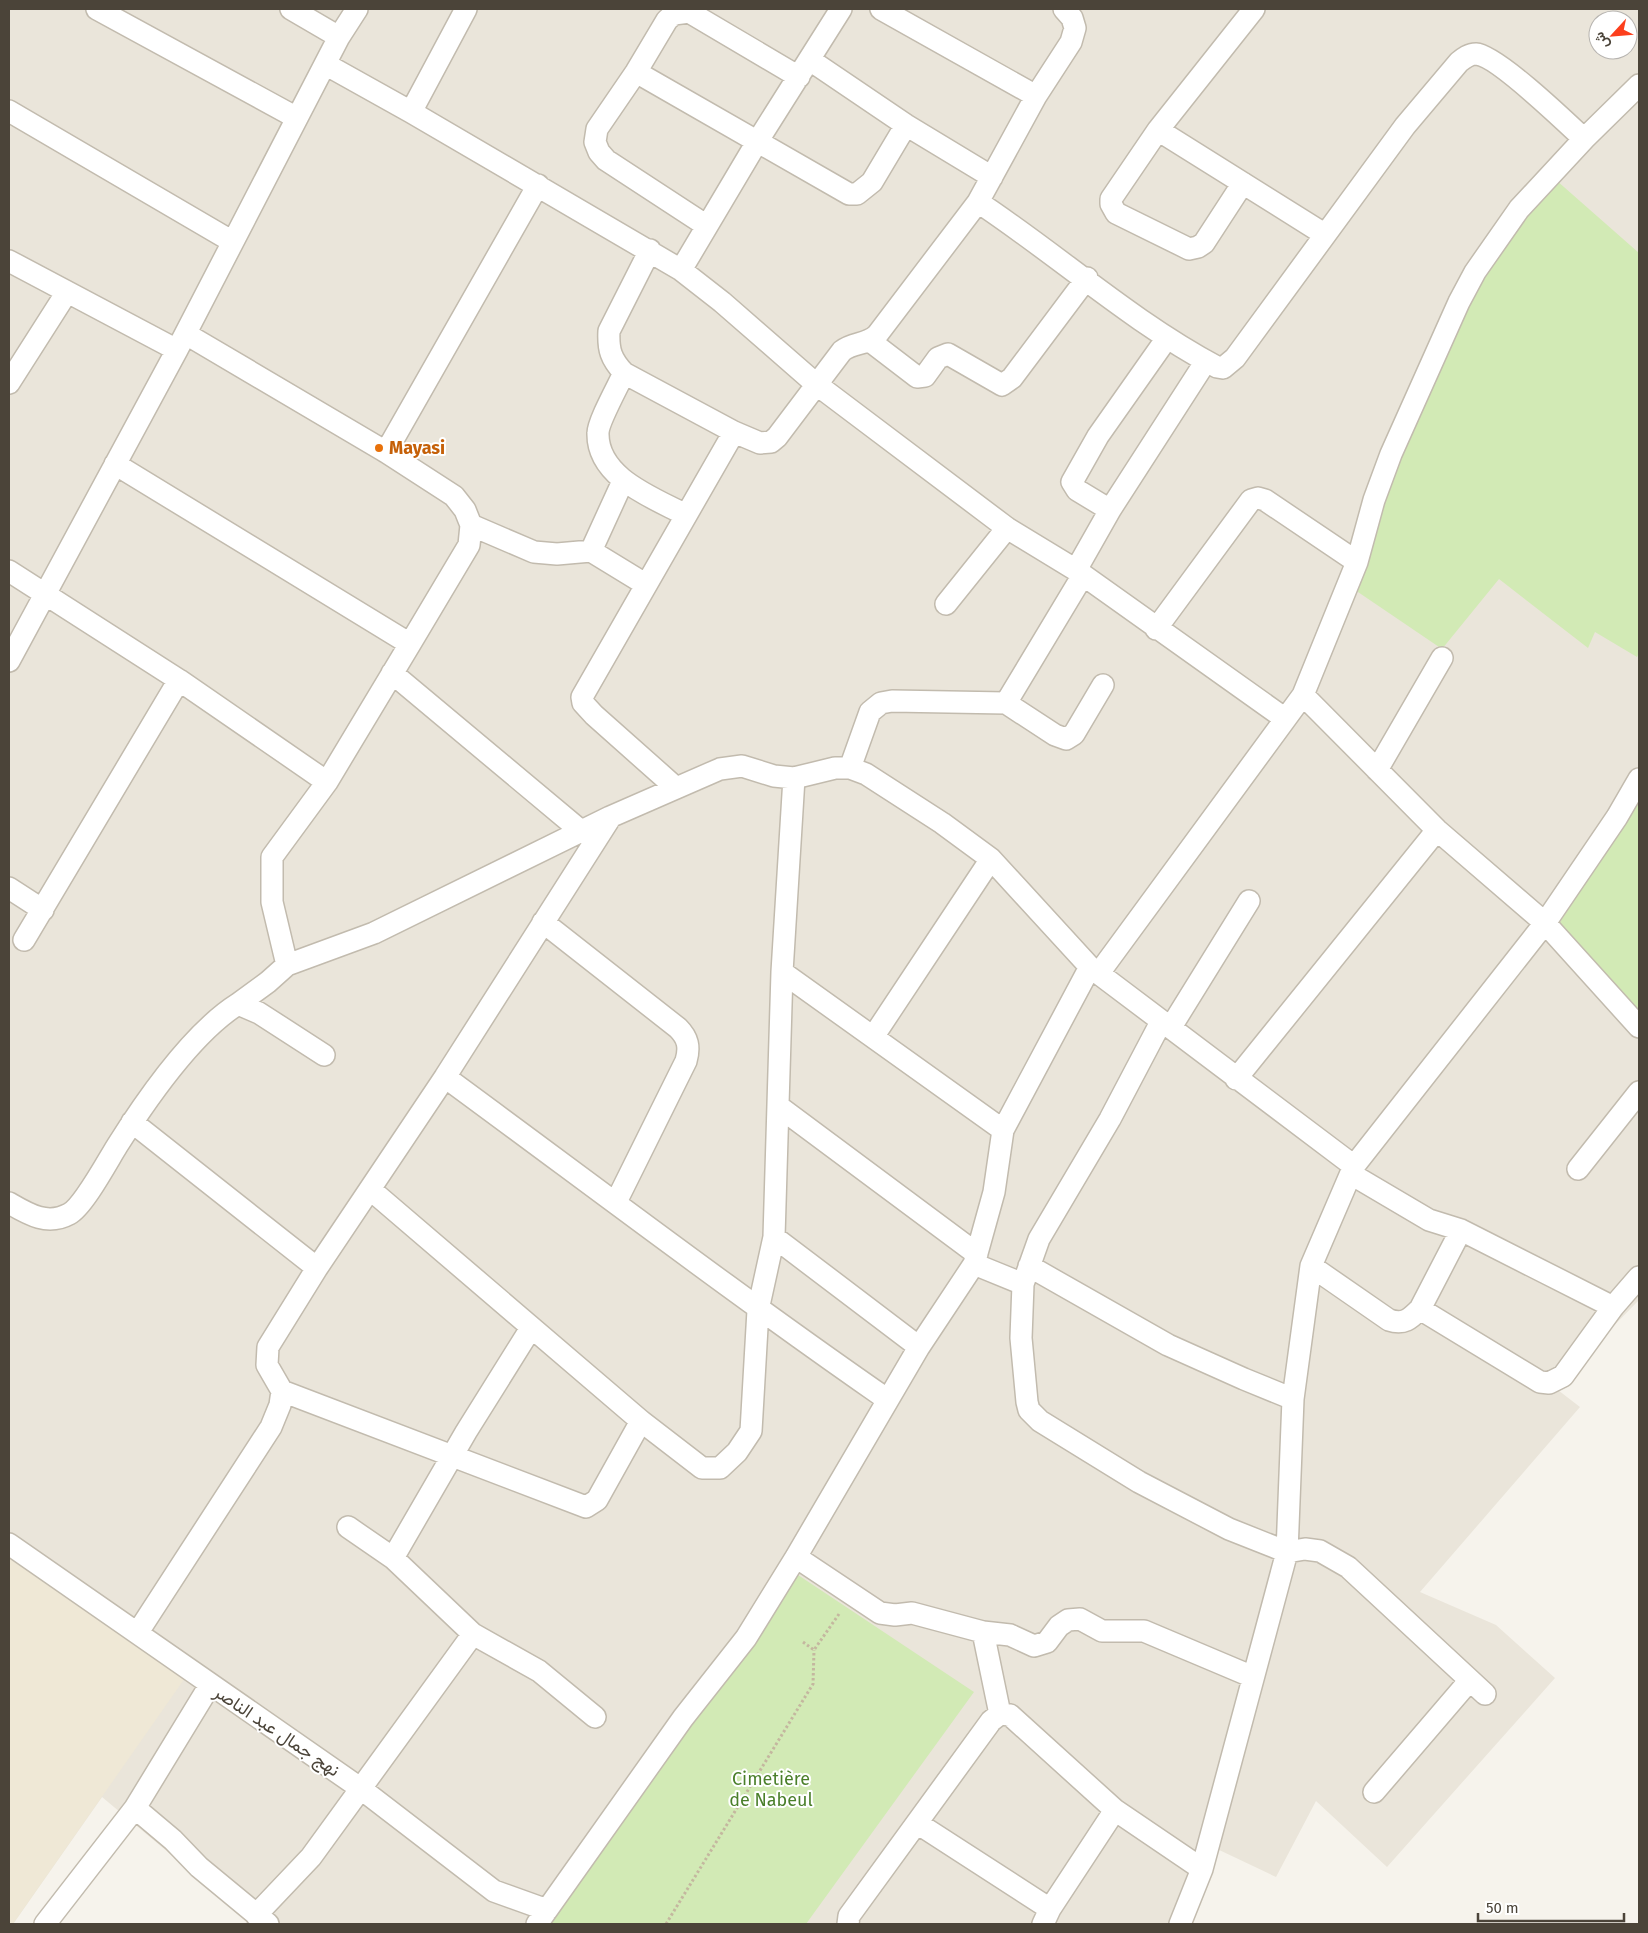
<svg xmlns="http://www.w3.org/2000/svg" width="1648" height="1933" viewBox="0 0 1648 1933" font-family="'Fira Sans',Vazirmatn,sans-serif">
	<rect width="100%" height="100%" fill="#f6f3ec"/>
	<path fill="#eae5da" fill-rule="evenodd" d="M9,9H1639V1300L1554,1387L1580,1407L1420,1592L1496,1625L1555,1678L1387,1867L1316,1801L1276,1877L1215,1848L1184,1924H254L102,1797L13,1924H9ZM1598,20H1628V50H1598Z"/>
	<path fill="#efe8d6" d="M9,1555L185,1678L13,1924H9Z"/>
	<path fill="#d2eab5" d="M1556,180L1639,253V653L1637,657L1595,632L1588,648L1499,579L1442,649L1355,590L1387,473L1484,269Z
		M1639,802V1010L1558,925Z
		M795,1573L974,1692L806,1924H541Z"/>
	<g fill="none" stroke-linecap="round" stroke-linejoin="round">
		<g stroke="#c2bbae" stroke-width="24">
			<path id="minor" d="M97,9L297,118
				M291,9L339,37
				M881,9L1036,96
				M810,60L906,125L992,177
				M325,64L411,112L681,270L722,302L816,384L1007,528L1076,570L1284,718
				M636,72L849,194H857L872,182L906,125
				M9,111L233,242
				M411,112L466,9
				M1158,130L1324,234
				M1243,183L1204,243L1198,247L1189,249L1116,213L1111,204V199L1158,130L1254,9
				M978,202C1058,255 1132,322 1217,367L1223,368L1235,358L1405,126L1459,62C1464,58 1469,54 1476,54C1496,55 1567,123 1584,139
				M707,226L606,160L599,152L595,142L597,129L636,72L667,20L674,14L689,12L799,77
				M650,250L609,331C608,350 611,359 624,373L734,432L760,443L771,442L777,437L842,351C853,342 867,345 877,335L978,202L1036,96L1071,42L1075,28L1072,18L1064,9
				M9,261L177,350
				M681,270L757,142L841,9
				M186,334L386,452L454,496L465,510L471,525L469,545L410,644L327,782L272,857V902L287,965
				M870,341L917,377L925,376L938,358L948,354L1002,385L1012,378L1087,278
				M624,373C618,386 598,422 598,433C597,478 654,498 686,515
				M9,383L67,292
				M386,452L538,185
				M115,464L410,644
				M1110,510L1077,490L1072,482L1098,436L1167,338
				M471,525L534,552L557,554L591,551L645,584
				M591,551L623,481
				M1076,570L1110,510L1206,361
				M9,571L179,680L327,782
				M946,604L1007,528
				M1156,629L1251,500L1258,498L1265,500L1357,562
				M9,661L177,350L339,37L357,9
				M392,673L581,831
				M1303,695L1437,830L1545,923L1639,1027
				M1006,703L1083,575
				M850,768L870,712L881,703L892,701L1006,703L1055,735L1066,739L1074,734L1103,685
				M1377,770L1442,658
				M675,787L594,715L583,703L582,697L734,432
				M9,888L43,910
				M543,922L678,1028C688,1038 690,1047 686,1061L616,1202
				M24,940L179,680
				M782,972L1003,1130
				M1099,973L1303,695L1357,562L1374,500L1391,454L1459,302L1475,272L1519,209L1584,139L1639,85
				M238,1004L268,982L287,965L374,933L610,817L720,769L742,766L774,776L794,778L835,768H850L866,774L942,823L991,859L1090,967L1354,1166
				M1161,1022L1110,1119L1039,1239L1023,1284L1021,1338L1027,1402L1029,1410L1040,1421L1139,1482L1229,1529L1287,1552L1305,1549L1320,1551L1348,1567L1485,1694
				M1171,1027L1249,901
				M873,1037L991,859
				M445,1077C592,1185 738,1296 888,1400
				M1236,1079L1437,830
				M778,1106L977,1254
				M132,1122L317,1268
				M1578,1169L1639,1092
				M1351,1174L1429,1220L1461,1230L1613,1307
				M371,1190L641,1421
				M9,1203C28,1214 47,1226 69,1214C83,1207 107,1162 117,1146C146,1100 192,1033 238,1004L259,1013L324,1055
				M774,1237L919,1347
				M974,1264L1023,1284
				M1029,1266L1168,1345L1244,1379L1293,1399
				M1311,1266L1389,1320C1404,1325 1410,1319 1420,1309L1540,1382L1549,1383L1563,1376L1613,1307L1639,1277
				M1420,1309L1461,1230
				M282,1391L586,1507L597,1500L641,1421L702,1468H720L737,1452L751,1431L758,1310L774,1237L782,972L794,778
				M348,1527L393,1558L473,1634L539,1671L595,1717
				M9,1544L360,1788L494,1891L547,1910
				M796,1557L880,1613L895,1615L912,1613L983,1632L1010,1635L1034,1646L1047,1642L1059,1626L1068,1620L1080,1619L1102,1631H1144L1253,1677
				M393,1558L466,1432L531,1328
				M138,1632L271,1427L280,1405L282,1391L267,1365L268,1347L317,1268L445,1077L610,818
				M983,1632L1000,1714
				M210,1685L135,1808L173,1840L199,1867L268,1924
				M1374,1792L1470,1680
				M917,1823L1050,1909
				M256,1915L311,1857L473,1634
				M45,1924L135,1808
				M537,1924L683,1718L746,1638L796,1557L919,1347L974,1264L994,1192L1003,1130L1090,967
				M848,1924L849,1916L991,1721L1000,1714L1010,1715L1115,1810L1202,1869
				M1043,1924L1050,1909L1115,1810
				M1180,1924L1202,1869L1287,1552L1293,1399L1311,1266L1354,1166L1545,923L1617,817L1639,779"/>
		</g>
		<path stroke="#c4b79f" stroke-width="3" stroke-dasharray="2.5 2.5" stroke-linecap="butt" d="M803,1642L814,1650L839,1614
			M666,1924L813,1684L814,1650"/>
		<use href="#minor" stroke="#fff" stroke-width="21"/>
	</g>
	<circle fill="#e8710a" stroke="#fff" stroke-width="2" cx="379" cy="448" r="5"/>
	<g text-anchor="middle" stroke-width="4" stroke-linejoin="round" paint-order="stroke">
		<g font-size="18" font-weight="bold" fill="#c56008" stroke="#fff" text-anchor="start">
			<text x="389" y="454">Mayasi</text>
		</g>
		<g font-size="18" fill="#4b4439" stroke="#fff">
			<text transform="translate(277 1731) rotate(34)" y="6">نهج جمال عبد الناصر</text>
		</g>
		<g font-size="18" fill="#4a7f2a" stroke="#fff">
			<text x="771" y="1785">Cimetière<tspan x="771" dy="21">de Nabeul</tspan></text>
		</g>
	</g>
	<rect width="1648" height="1933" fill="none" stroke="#4b4439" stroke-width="20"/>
	<g transform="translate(1613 35) rotate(244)"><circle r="24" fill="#ffffff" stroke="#b7b4b0"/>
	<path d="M0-4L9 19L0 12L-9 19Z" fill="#fc3f1d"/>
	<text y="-8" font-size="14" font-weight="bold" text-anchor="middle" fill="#4b4439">ش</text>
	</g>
	<path d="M1478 1913v8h146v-8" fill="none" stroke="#4b4439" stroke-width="2.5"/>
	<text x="1486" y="1913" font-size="15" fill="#4b4439" stroke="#ffffff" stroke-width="4" paint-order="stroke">50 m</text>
</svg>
